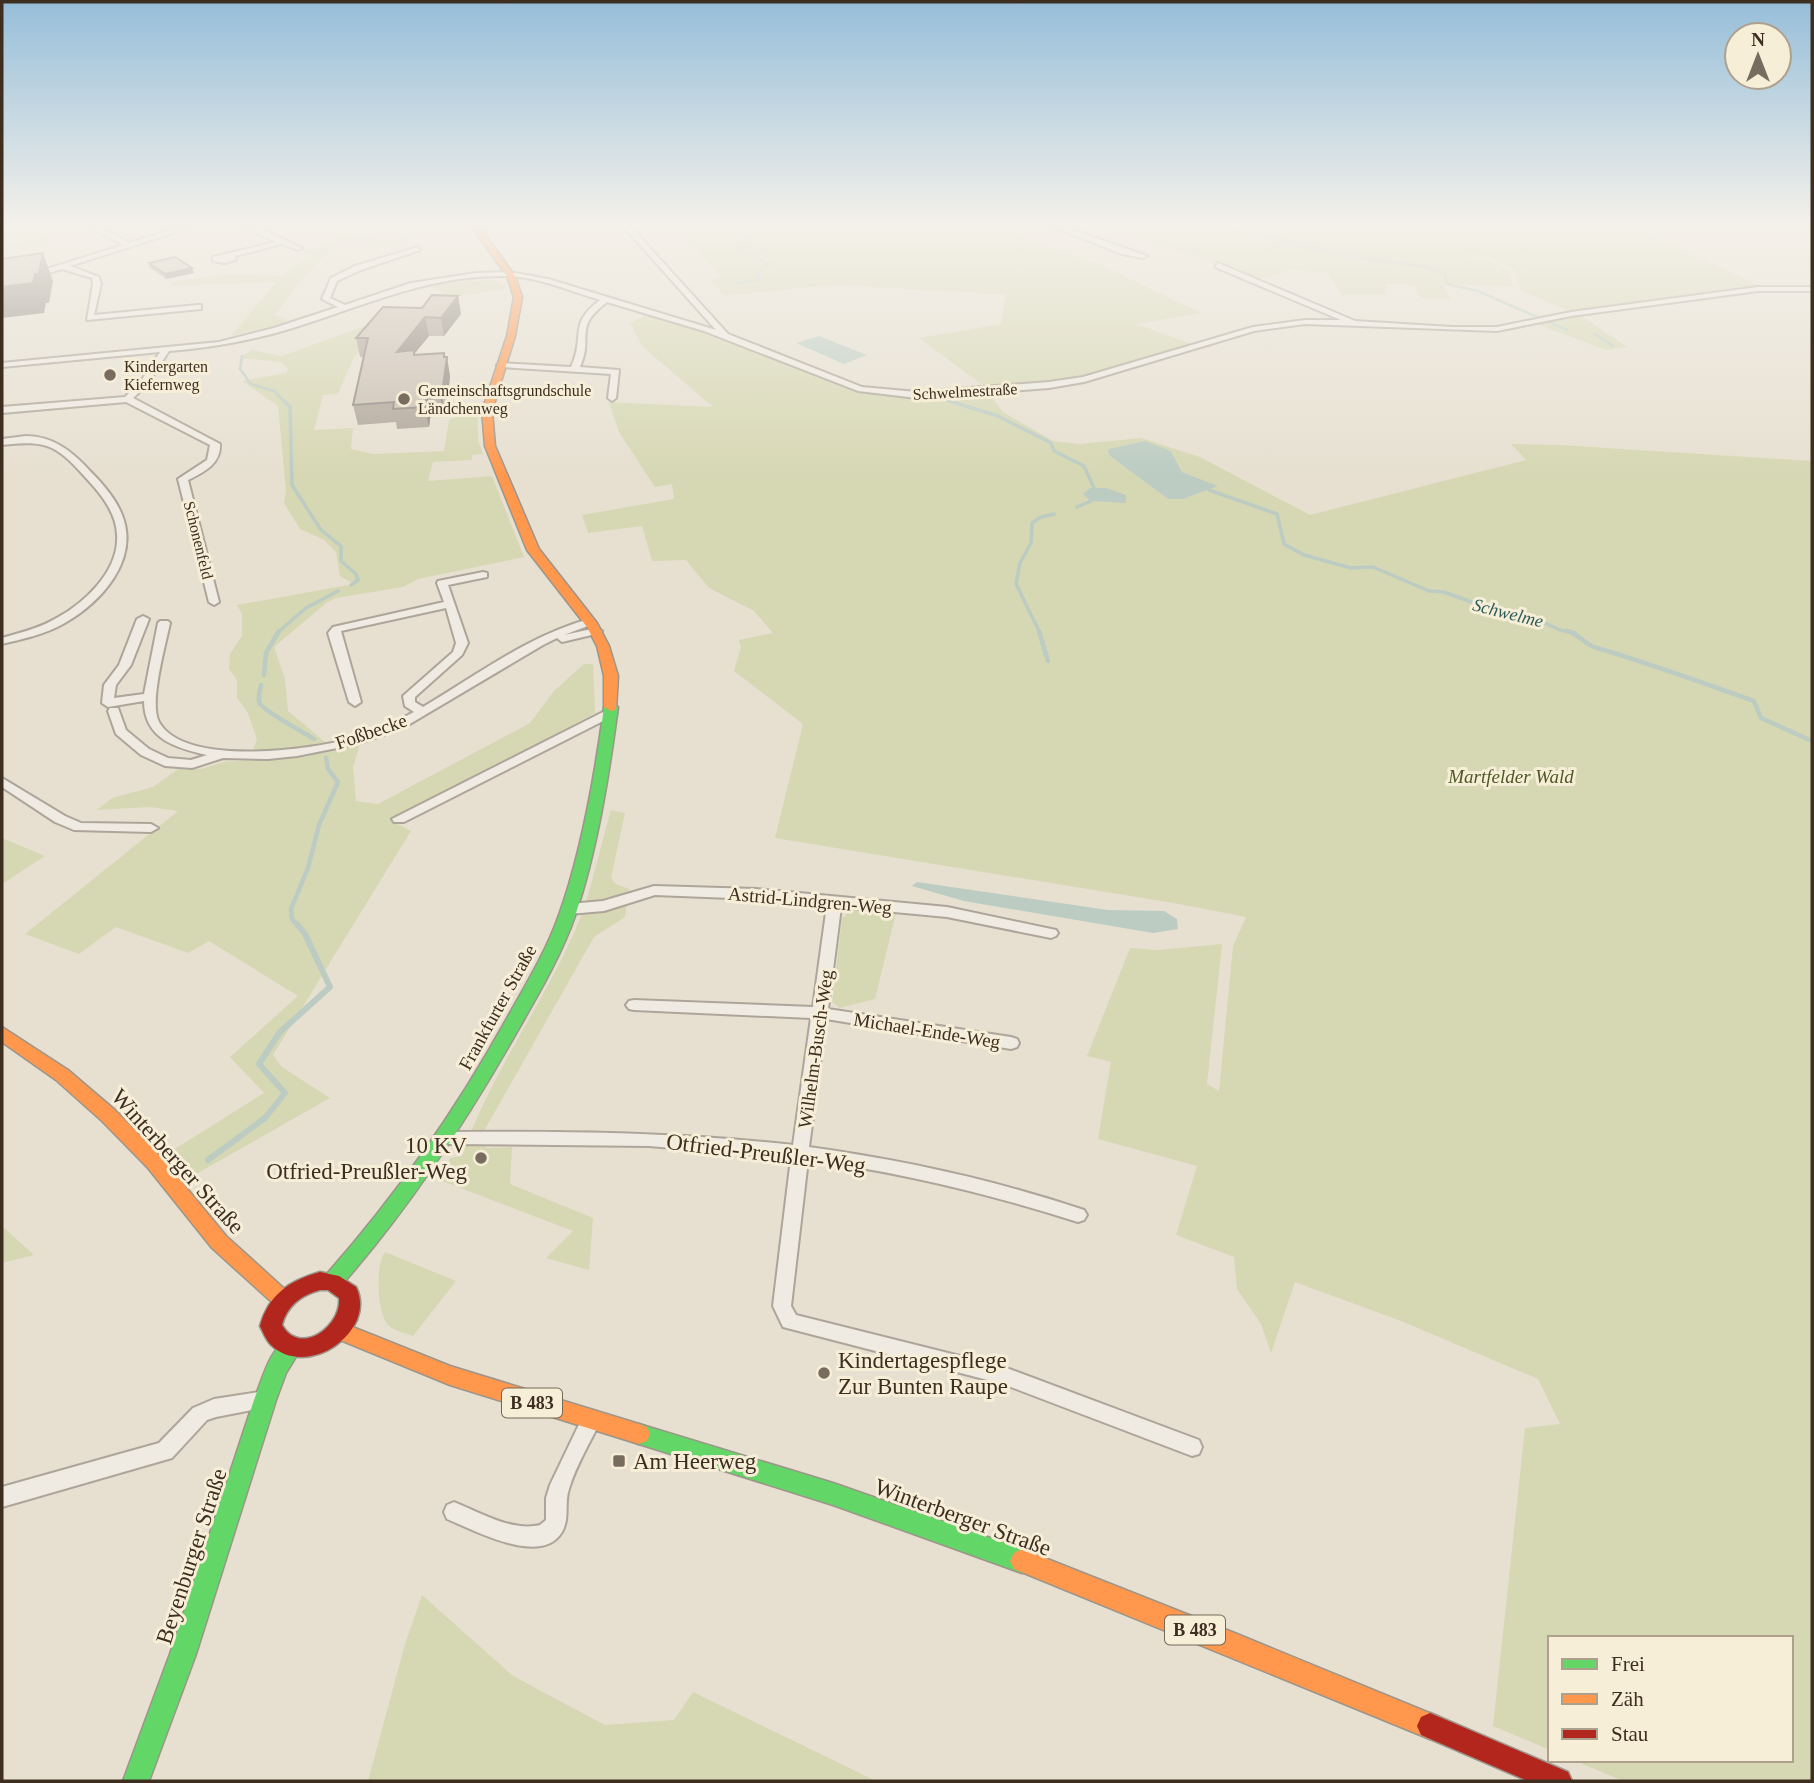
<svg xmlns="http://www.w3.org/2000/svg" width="1814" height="1783" viewBox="0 0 1814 1783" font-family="'Times New Roman',serif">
	<rect width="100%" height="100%" fill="#e7e0d1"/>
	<path fill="#d6d7b3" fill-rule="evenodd" d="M2,226H61L39,231L49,240L2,253Z
		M347,226H390L387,228L393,232C374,237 365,222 344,233L386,241L404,239L411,235L418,236L398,243L329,241Z
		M682,226H1000L1038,243L1099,264L1201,313L1137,324L1194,345L1082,378L988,389L919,338L1001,324L1006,294L835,285L725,295L709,280L721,277L686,237Z
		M1110,226H1632L1756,284V287L1569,311L1522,291L1517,283L1516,272C1503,260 1481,255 1463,255L1491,261L1509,270L1513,287L1442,284L1450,299L1421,298L1414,285L1386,284L1385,295H1343L1326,273L1288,270L1260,280Z
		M328,242L337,243L300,282L275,315L291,322L231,336L276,282L169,286L175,281L230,274L282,276L291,267L313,255L300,250L323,247Z
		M491,280L498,281L506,288L451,298L428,284Z
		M647,314L724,337L853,388L887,394L988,392L1003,412L1053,441L1080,444L1141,438L1200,457L1310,515L1526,460L1511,444L1560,445L1812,461V1781H1623L1573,1760H1791V1638H1550V1750L1493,1726L1525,1428L1560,1424L1538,1379L1401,1321L1295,1282L1271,1353L1261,1324L1237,1289L1234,1257L1176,1235L1197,1166L1098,1139L1111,1062L1087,1056L1130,948L1157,950L1222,944L1207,1084L1219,1091L1233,946L1246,917L1179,904L775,838L803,724L734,671L741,647L739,640L773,633L754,611L709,588L686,560L652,561L642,526L588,533L582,515L674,499L672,484L655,487L619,432L609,402L713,407L642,346L630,323ZM1171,451L1182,472L1217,486L1183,499H1168L1110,456L1108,452Z
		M1580,315L1627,347L1606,350L1536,324Z
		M381,320L384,323L353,359L338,394L323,395L314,430L353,428L351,449L373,454L444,451L449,420L460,414H478V439L483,454L472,455V460L433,462L428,481L492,476L524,557L418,579L403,587L336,598L326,603L274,647L285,679L288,711L325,742L289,750H253L257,739L247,711L237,698V680L229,669L230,654L242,636V614L237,605L354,584L340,576L336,552L324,540L300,529L284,503L286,491L278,406L242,381L286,373L288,369L281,362L240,358L252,350L282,356Z
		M584,664H593L595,713L392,821L411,831L273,1055L282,1067L330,1098L191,1177L170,1152L264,1093L230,1057L298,996L209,941L188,953L116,927L79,954L25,934L178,811L150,807L97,810L112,798L153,787L178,769H201L224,762L305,757L361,741L353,767L356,801L378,804L530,723L554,691Z
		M611,810L625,813L611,878L616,884L629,889L625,917L594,937L480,1138L487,1148L512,1147L510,1184L593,1218L589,1270L546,1258L573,1231L437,1179L450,1158L462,1156C489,1077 540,1009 574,933C591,895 599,850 611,810Z
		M2,838L45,856L2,884Z
		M860,908L896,913L875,999L840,1008L832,1002L842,919L850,910Z
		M2,1226L34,1255L2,1263Z
		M385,1252L456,1281L413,1336C405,1333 392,1330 387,1324C377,1310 375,1265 385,1252Z
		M422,1595L513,1676L605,1725L674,1720L693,1692L876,1781H368L405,1644Z"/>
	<path fill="#bcccc2" d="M819,336L867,355L844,364L796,343Z
		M1145,441L1171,451L1182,472L1218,486L1183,499H1168L1110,456L1108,452L1109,449Z
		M1090,488H1106L1126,495V503L1091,501L1083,494Z
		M917,882L1108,910L1164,911L1177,919L1178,929L1153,933L964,901L912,886Z"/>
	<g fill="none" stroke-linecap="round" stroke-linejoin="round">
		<path stroke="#bcccc2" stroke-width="2.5" d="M1222,226L1347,256L1425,267L1445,273L1447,284L1478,291L1567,330
			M738,283L760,279L757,275L767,264L738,247L758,226
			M1595,334L1613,346
			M242,356L240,369L251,384L274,391L288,405
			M942,399L962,405"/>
		<path stroke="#bcccc2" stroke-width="3.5" d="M286,403L290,407L292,485L321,530L341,546V561L356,574L358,580L351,585
			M956,403L998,416L1051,443L1054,451L1084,466L1094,488
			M1209,490L1277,514L1284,544L1304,555L1351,568L1373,567L1429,591L1444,592L1510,616H1530L1560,630L1575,633
			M1077,507L1091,501
			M277,633L306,608L338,591
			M1040,633L1016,584L1020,563L1031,543L1032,523L1041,517L1054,514"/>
		<path stroke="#bcccc2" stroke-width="4.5" d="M1039,631L1048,661
			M1567,631C1579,634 1583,643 1594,647C1648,663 1701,682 1754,701L1761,718L1812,741
			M264,675L266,653L279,631
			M261,685C260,690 258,697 259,702C260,709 305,733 314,739
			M298,926L292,919L291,909L308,868L319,825L338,782L328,769L326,758"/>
		<path stroke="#bcccc2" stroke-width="6" d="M208,1160L265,1118L285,1093L259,1064L280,1032L330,987L305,934L297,924"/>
		<g stroke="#ada599" stroke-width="4">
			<path id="street" d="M89,226H98L129,243L184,226H195L70,266L99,277L101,284L94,315L198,305H201V309L87,320L93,284L92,278L62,269L2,287V283L123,245Z
				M243,226H253L302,248L298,250L282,244L235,256L236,260L224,263L213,261V257L276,242Z
				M623,226H630L728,334L862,387L917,392L1049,382L1083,377L1253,327L1305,320H1341L1215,267L1218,263L1355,321L1452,327H1497L1571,312L1758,287H1812V291H1758L1571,316L1497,331L1305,324L1254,331L1084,382L1049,388L917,398L858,391L704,331L607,302C572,329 594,336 580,367L619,370L616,398L612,401L608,398L611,374L501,367L497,365L501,363L571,367C586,336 567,325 600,300C570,291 538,277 507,276C426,274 355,310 279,332C243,342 207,348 169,351L147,385L133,398L220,444C221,464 204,472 188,480L219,602L214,605L209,602L178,479L207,460L210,445L126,402L2,413V407L125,397L141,381L160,352L2,367V363L219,342L274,328L338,307L322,299L331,278L355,266L418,247L420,250L361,270L337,281L330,298L345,305L411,283L476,273L509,272L548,279L716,330Z
				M1051,226H1062L1147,256L1143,258L1122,254Z
				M26,436C53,436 73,452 90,471C102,483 116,499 122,515C140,560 101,603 63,624C45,634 23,639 2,644V638C19,633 37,629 53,620C83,605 120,571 117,534C116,512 100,493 86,478C56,444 46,440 2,445V439Z
				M483,572L487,573V577L448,585L468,643L462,655L415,697V702L423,707C477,675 528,636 589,619L593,620V624L564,635L596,628L602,631L600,633L562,642L557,638L543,645L403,728L357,744L297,756L268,759L223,758L192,768L165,766L141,755L116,734L108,711L110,708H118L126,730L149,749L168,758L191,760L207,755C176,748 144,739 144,701L108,707L102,703L104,685L119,665L137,619L143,616L149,619L131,665L116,685L114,698L144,694L158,623L160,621H168L170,623C165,647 149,703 159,722C184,767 309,750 350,739C372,733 393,723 414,712L405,706L403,696L453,652L456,643L446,608L341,631L361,702L355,706L349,702L328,633L333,627L444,602L437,583L438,581Z
				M611,708L615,709L617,712L615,715L404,822H394L392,819Z
				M2,778L65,816L81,823L151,824L158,828L151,832L74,830L55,822L2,787Z
				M654,886L756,889L947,907L1056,930L1058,933L1056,936L1051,938L947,917L841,907L828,1009L1011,1037L1017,1039L1019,1043L1017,1047L1011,1049L826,1019L809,1147C903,1160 995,1180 1084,1210L1087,1215L1084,1220L1078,1222C990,1194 900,1172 808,1160L791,1306L796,1315L1004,1367L1199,1440L1202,1447L1199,1454L1192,1456L1003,1384L783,1327L773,1306L791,1158L649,1146L447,1144L441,1143L439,1138L441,1133L447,1132C563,1131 678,1132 793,1145L811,1018L634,1010L629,1009L626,1005L629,1001L634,1000L813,1007L827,905L756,899L655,895L604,911L569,914L562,909L569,904L603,901Z
				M265,1391L272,1394L275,1400L272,1406L216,1417L207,1420L172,1458L2,1507V1487L159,1443L193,1408L214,1399Z
				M591,1411L598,1414L601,1420C590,1443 576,1465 569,1489C564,1503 570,1518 562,1532C541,1567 474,1530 447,1519L444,1512L447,1505L454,1502C479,1512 512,1532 540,1525L546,1520V1498L550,1485L584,1414Z"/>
		</g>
		<g stroke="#9c958a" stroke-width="3">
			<path id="fast" d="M611,703L618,707C609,775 597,851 575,916C561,956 539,993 518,1030C466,1122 409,1209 339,1288L332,1291L325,1288L322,1282L325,1276C395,1197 455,1112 506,1020C525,986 546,952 559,915C582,851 595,775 604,707Z
				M291,1338L299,1340L302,1347L286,1373L276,1400L196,1654L149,1781H123L170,1654L254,1400C262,1381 270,1345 291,1338Z
				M639,1424L833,1483L1022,1549L1030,1553L1034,1561L1030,1569L1022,1573L833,1505L639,1444L631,1441L628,1434L631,1427Z"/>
		</g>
		<g stroke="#9c958a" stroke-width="3">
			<path id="slow" d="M471,226H479L515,276L522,297L515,336L492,411L495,446L539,549L597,623L609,646L618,676L616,710L611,711L604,707V676L597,646L587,627L527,550L485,446L482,411L507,336L514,297L507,276Z
				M2,1027L68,1070L116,1111L162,1158L226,1236L289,1293L292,1299L289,1305L282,1308L275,1305L212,1248L148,1168L102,1121L56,1080L2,1042Z
				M340,1322L450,1366L639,1424L647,1427L650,1434L647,1441L639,1444L450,1385L333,1337L329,1331L333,1325Z
				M1022,1549L1237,1634L1439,1717L1443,1726L1439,1735L1430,1739L1014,1569L1010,1561L1014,1553Z"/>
		</g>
		<g stroke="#9c958a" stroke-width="3">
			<path id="jam" d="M320,1272L339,1276L356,1287C378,1332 306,1380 271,1345C266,1340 263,1332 260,1326C269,1294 289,1281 320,1272ZM320,1290H328L339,1298C342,1326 300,1357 282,1325C287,1306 301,1295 320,1290Z
				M1430,1713L1568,1772L1572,1781H1528L1421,1735L1417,1726L1421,1717Z"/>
		</g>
		<use href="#street" fill="#efebe3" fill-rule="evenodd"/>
		<use href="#fast" fill="#63d668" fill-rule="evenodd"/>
		<use href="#slow" fill="#ff974d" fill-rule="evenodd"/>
		<use href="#jam" fill="#b3261e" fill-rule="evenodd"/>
	</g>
	<path fill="#afa499" d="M149,263L194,273L166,279L150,268Z
		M458,296L461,314L444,336H429L415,353V354L444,353L450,376L447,405L444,406L443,411L431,412L429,427L397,429L396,422L358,425L353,405L363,357H360L356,338L422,308Z"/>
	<path fill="#8e867d" d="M43,253L53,281L49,303H46L44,313L2,318V287L35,274Z
		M192,268L194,273L166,279L165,274Z
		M458,296L461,314L444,336L441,318Z
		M425,317L429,336L415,353L418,369L397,352Z
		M444,353L446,362L447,357L450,376L447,405L443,386Z
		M440,386L444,406L443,411L439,392Z
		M427,393L431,412L429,427L425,407Z"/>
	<path fill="#cbbfb2" stroke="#8e867d" stroke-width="2" d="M43,253L39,274H35L33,283L2,287V259Z
		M175,257L192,268L165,274L149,263Z
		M432,295L458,296L441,318L425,317L397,352L414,350V355L444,353V357H447L443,386H440L439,392L427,393L425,407L393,409L394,402L353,405L368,338H356L383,307L422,308Z"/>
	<linearGradient id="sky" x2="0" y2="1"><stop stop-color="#96bed9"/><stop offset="0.47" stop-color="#f4f1ea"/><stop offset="1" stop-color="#f4f1ea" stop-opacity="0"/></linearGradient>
	<rect width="1814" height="476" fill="url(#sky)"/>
	<g fill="#786c5e" stroke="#f7eed8" stroke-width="2.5">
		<circle cx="110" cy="375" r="7"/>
		<circle cx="404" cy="399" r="7"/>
		<circle cx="481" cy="1158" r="7"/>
		<circle cx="824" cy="1373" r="7"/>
		<rect x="612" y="1454" width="14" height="14" rx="3.5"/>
	</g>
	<g text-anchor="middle" stroke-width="6" stroke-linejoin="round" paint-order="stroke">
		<g font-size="16" fill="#3d2e20" stroke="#f7eed8" text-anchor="start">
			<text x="124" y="372">Kindergarten<tspan x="124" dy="18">Kiefernweg</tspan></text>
			<text x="418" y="396">Gemeinschaftsgrundschule<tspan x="418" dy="18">Ländchenweg</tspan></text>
		</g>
		<g font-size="16" fill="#3d2e20" stroke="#f7eed8">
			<text transform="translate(965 391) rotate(-3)" y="6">Schwelmestraße</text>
			<text transform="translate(199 540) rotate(76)" y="6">Schonenfeld</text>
		</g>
		<g font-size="18" font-style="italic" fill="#2f5d5a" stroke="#f7eed8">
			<text transform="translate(1508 613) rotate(14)" y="6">Schwelme</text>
		</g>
		<g fill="#f7eed8" stroke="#756857" stroke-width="2">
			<rect x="502" y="1388.5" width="60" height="29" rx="5"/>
			<rect x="1165" y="1615.5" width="60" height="29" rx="5"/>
		</g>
		<g font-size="18" font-weight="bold" fill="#3d2e20">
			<text x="532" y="1409">B 483</text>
			<text x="1195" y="1636">B 483</text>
		</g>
		<g font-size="19" fill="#3d2e20" stroke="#f7eed8">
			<text transform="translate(371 731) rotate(-19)" y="7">Foßbecke</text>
			<text transform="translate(810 900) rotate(5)" y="7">Astrid-Lindgren-Weg</text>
			<text transform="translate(497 1007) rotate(-61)" y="7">Frankfurter Straße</text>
			<text transform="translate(927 1030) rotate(9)" y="7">Michael-Ende-Weg</text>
			<text transform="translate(815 1049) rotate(-82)" y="7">Wilhelm-Busch-Weg</text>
		</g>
		<g font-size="19" font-style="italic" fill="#4d5a26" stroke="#f7eed8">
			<text x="1511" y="783">Martfelder Wald</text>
		</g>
		<g font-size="23" fill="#3d2e20" stroke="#f7eed8" text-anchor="start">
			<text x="467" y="1153" text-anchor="end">10 KV<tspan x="467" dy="26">Otfried-Preußler-Weg</tspan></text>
			<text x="838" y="1368">Kindertagespflege<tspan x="838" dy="26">Zur Bunten Raupe</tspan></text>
			<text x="633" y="1469">Am Heerweg</text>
		</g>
		<g font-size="23" fill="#3d2e20" stroke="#f7eed8">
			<text transform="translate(766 1153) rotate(7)" y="8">Otfried-Preußler-Weg</text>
			<text transform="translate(178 1161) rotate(48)" y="8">Winterberger Straße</text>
			<text transform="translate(963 1517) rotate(20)" y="8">Winterberger Straße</text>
			<text transform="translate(191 1556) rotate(-72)" y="8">Beyenburger Straße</text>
		</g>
	</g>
	<rect width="1814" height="1783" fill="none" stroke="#3d2e20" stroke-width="7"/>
	<rect x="1548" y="1636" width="245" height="126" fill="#f7eed8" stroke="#ada18e" stroke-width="2"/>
	<rect x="1562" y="1659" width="35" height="10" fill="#63d668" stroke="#ada18e" stroke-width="2"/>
	<text x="1611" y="1671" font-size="21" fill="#3d2e20">Frei</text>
	<rect x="1562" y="1694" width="35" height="10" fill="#ff974d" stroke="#ada18e" stroke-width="2"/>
	<text x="1611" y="1706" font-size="21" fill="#3d2e20">Zäh</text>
	<rect x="1562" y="1729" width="35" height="10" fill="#b3261e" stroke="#ada18e" stroke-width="2"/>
	<text x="1611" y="1741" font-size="21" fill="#3d2e20">Stau</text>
	<g transform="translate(1758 56)"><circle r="33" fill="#f7eed8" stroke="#ada18e" stroke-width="2"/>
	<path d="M0-5L12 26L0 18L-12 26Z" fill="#786c5e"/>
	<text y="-10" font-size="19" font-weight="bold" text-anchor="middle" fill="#3d2e20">N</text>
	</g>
</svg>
